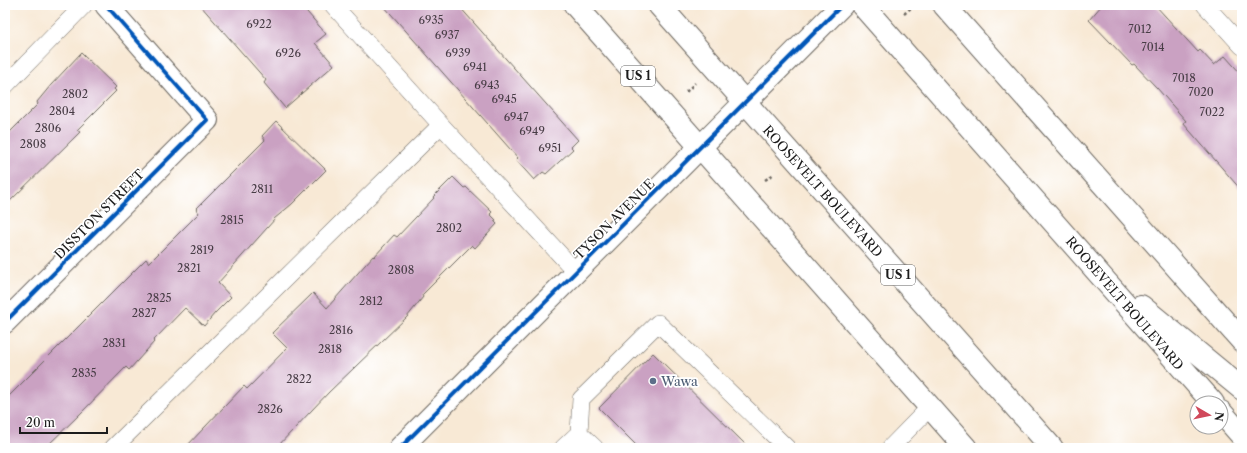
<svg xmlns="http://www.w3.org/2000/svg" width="1247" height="453" viewBox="0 0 1247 453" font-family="'Libre Caslon Text',serif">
	<rect width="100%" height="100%" fill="#fff"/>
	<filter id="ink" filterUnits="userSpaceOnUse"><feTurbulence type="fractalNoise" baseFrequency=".025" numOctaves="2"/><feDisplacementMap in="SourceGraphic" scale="8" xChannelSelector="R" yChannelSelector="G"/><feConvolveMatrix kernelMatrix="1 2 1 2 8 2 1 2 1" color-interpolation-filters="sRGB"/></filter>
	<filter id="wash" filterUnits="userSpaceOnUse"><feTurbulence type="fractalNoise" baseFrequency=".012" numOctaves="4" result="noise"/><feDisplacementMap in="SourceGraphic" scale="16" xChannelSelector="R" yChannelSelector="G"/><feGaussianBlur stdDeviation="0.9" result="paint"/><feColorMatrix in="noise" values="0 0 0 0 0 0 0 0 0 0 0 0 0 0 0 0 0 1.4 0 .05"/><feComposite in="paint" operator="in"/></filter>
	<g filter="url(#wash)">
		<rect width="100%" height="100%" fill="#f8e9d5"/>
		<g id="blocks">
			<path fill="#caa1c2" d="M200,5H301L326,34L315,43L334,65L285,108L264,83L266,80Z
				M383,5H458L578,140L571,147L573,149L546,174L543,172L534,180L516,160L518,158Z
				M1102,5H1155L1198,52L1200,50L1214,65L1225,56L1242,75V96L1240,98L1242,102V191L1183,123L1186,121L1157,88L1134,64L1132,65L1089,20Z
				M81,53L116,87L114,89L116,91L77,130L80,132L5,206V137L38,104L37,102L51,85Z
				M276,121L326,170L292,204L274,219H275L218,283L231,297L215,313L204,326L185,308L153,341L154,342L129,370L126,367L80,414L45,448H5V400L146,259L149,263L199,213L196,209L265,140L262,136Z
				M453,177L464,188L466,187L492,212L490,214L496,220L494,221L497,224L475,248L472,245L422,295L423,297L407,317L329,392L276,448H185L244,386L247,389L287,348L272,333L313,293L327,308L373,256L374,257L394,235L397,237L434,198L433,197Z
				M653,353L749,448H639L599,408Z"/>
		</g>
	</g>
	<g filter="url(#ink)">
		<use href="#blocks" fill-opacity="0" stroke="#69645d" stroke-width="1"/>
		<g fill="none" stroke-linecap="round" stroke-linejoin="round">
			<g stroke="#69645d" stroke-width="18">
				<path id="lane" d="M333,5L441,125L576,272
					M1205,5L1242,46
					M5,86L84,5
					M579,433L595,448
					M113,448L441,125
					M563,448L579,433L581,399L658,323L787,448
					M890,448L930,407"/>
			</g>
			<g stroke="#69645d" stroke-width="24">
				<path id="street" d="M5,322L207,120L106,5"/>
			</g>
			<g stroke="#69645d" stroke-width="24">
				<path id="secondary" d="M400,448L842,5"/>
			</g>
			<g stroke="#69645d" stroke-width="24">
				<path id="highway" d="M575,5L966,448
					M659,5L1052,448
					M862,5L1213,403
					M944,5L1242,341
					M1141,306L1242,389
					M1221,412L1242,436"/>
			</g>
			<path stroke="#69645d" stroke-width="2.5" stroke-dasharray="3 3" stroke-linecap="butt" d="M904,14L913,6
				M686,92L695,83
				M765,180L774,174"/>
			<use href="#lane" stroke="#fff" stroke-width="17"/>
			<use href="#street" stroke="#fff" stroke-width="22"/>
			<use href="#secondary" stroke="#fff" stroke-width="22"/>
			<use href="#highway" stroke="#fff" stroke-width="22"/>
			<g stroke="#fff" stroke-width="6">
				<path id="cycleway" d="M5,322L207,120L106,5
					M400,448L842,5"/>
			</g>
			<use href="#cycleway" stroke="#0057b8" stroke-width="4"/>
		</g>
	</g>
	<circle fill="#5c6f8a" stroke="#fff" stroke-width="1.5" cx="653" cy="381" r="4"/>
	<g text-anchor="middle" stroke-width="3.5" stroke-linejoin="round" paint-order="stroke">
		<g font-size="11" fill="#483d46">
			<text x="431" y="24">6935</text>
			<text x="259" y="28">6922</text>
			<text x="1140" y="33">7012</text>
			<text x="447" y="39">6937</text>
			<text x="1153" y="51">7014</text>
			<text x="288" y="57">6926</text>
			<text x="458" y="57">6939</text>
			<text x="475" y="71">6941</text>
			<text x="1184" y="82">7018</text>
			<text x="487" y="89">6943</text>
			<text x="1201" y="96">7020</text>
			<text x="75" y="98">2802</text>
			<text x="504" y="103">6945</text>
			<text x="62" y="115">2804</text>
			<text x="1212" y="116">7022</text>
			<text x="516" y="121">6947</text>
			<text x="48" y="132">2806</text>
			<text x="532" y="135">6949</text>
			<text x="33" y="148">2808</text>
			<text x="550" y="152">6951</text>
			<text x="262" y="193">2811</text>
			<text x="232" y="224">2815</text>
			<text x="449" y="232">2802</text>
			<text x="202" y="254">2819</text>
			<text x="189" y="272">2821</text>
			<text x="401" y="274">2808</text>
			<text x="159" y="302">2825</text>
			<text x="371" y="305">2812</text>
			<text x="144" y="317">2827</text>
			<text x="341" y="334">2816</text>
			<text x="114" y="347">2831</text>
			<text x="330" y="353">2818</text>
			<text x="84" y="377">2835</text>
			<text x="299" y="383">2822</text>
			<text x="270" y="413">2826</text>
		</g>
		<g fill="#fff" stroke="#606060" stroke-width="1">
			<rect x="621" y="66" width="34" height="20" rx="3"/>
			<rect x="881" y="265" width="34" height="20" rx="3"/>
		</g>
		<g font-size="12" font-weight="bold" fill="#1c1c1c">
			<text x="638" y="80">US 1</text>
			<text x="898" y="279">US 1</text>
		</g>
		<g font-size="13" fill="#1c1c1c" stroke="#fff">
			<text transform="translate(823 191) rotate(48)" y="5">ROOSEVELT BOULEVARD</text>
			<text transform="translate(99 214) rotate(-45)" y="5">DISSTON STREET</text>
			<text transform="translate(614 219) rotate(-45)" y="5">TYSON AVENUE</text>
			<text transform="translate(1125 303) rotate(49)" y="5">ROOSEVELT BOULEVARD</text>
		</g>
		<g font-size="13" fill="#4e5e75" stroke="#fff" text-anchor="start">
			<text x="661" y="386">Wawa</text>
		</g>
	</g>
	<rect width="1247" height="453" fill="none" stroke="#fff" stroke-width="20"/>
	<g transform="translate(1209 415) rotate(99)"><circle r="19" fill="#ffffff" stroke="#a4a4a4"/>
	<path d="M0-3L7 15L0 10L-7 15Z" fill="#d1495b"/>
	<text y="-6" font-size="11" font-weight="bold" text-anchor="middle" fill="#1c1c1c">N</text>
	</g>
	<path d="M20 427v6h87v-6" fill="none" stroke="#1c1c1c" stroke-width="2"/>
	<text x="26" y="427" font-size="12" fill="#1c1c1c" stroke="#ffffff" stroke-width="3" paint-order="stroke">20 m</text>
</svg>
